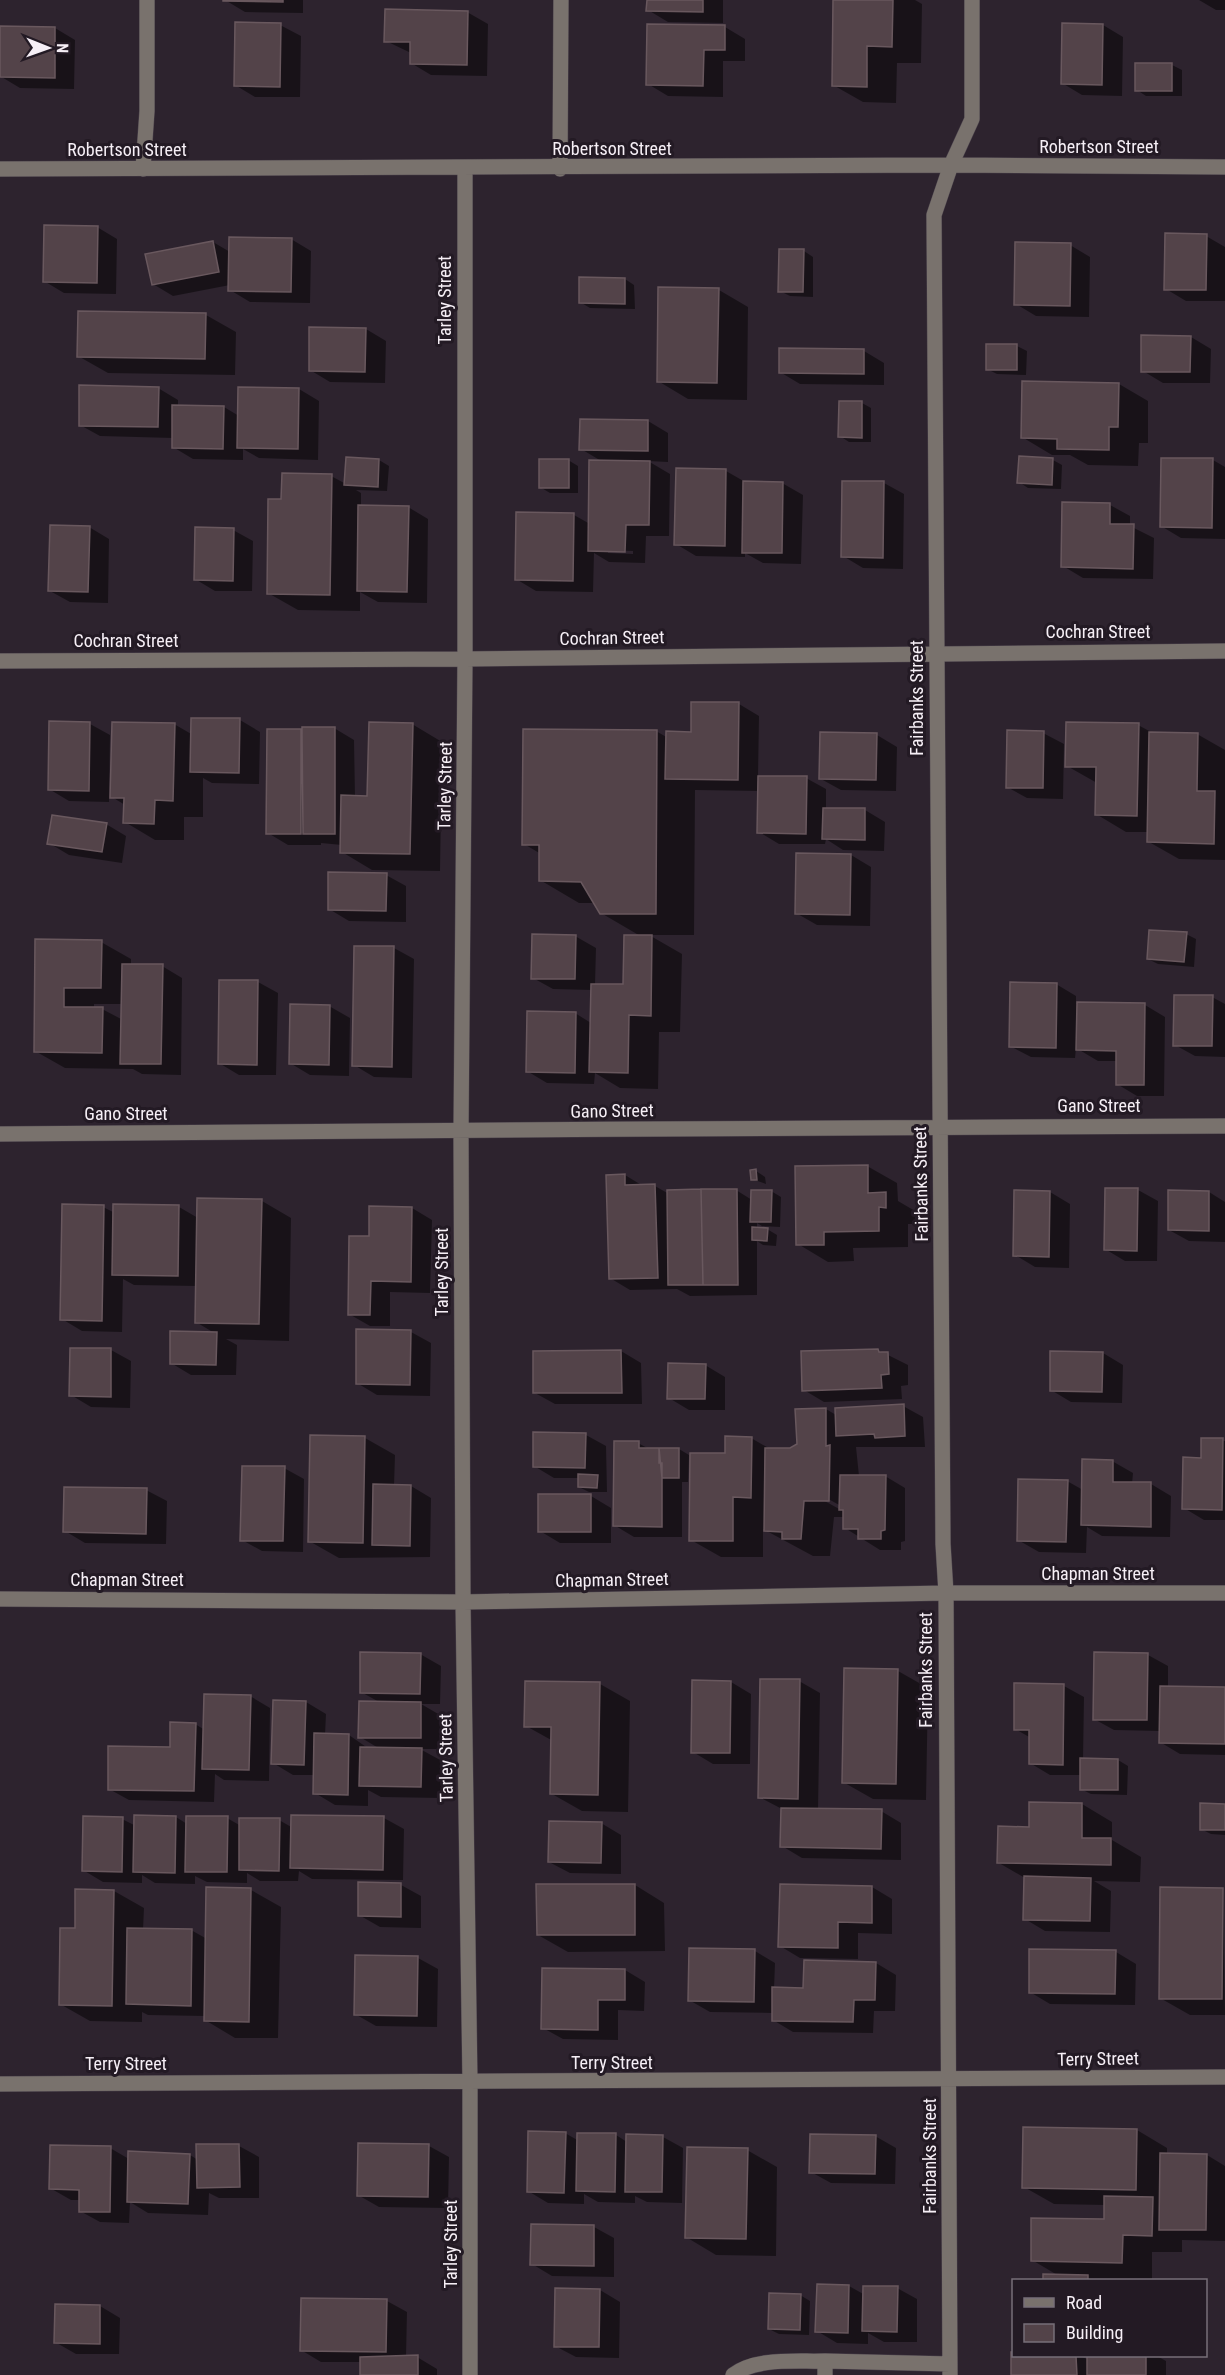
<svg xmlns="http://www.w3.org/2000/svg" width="1225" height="2375" viewBox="0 0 1225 2375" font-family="'Roboto Condensed',sans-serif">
	<rect width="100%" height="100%" fill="#2d232e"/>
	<path fill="#0007" fill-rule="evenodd" d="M225,0H303V13L245,12Z
		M648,0H723V23L668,22L648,10Z
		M835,0H915L922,4L921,63H897L896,103L863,102L833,85Z
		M1199,0H1225V10H1216Z
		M467,12L488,24L487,76L431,75L411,63V53L386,41Z
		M280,25L301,36L300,97H255L235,85Z
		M1103,25L1123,37L1122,96L1082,95L1062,83Z
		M0,27L55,28L75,40L74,89L20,88L0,76Z
		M725,27L745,39V61H723V97L668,96L648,84Z
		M1172,65L1182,70V96H1146L1137,90Z
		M97,227L117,239L116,294L64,293L44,281Z
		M1206,236L1225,247V301H1186L1166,289Z
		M291,239L311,251L310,303L250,302L230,290V285L173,296L153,284L213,242L230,252Z
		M1070,245L1090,257L1089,317L1036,316L1016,304Z
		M804,251L813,257V297L790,296L780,291Z
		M625,279L634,285L635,309L590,308L580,302Z
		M719,290L748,307L747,400L688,399L658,381Z
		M206,315L236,332L235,375L108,373L78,356Z
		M366,329L386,341L385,383L330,382L310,370Z
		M1191,337L1211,349L1210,383H1163L1143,371Z
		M1017,346L1027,351L1026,375L997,374L987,369Z
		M864,351L884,363V385L800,384L780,372Z
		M1119,384L1148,401V443H1139L1138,466L1088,465L1070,455H1052L1022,437Z
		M158,388L178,400V406L224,407L239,416L240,388L299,389L319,401L318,460L259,458L243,449V460L193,459L173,447V438L100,436L80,425Z
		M862,403L871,408V442H849L840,436Z
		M648,421L668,433V462L648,461L670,474L669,536H646L645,563L609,562L594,553L593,592L536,591L516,579L574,515L590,524L603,462L581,449ZM608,550L633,551V554L608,553Z
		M347,459L379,460L389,466L387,491L356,490L361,493V506L408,507L428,519L427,603L378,602L360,592V611L298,610L268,593L283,501L331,476L346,484Z
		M568,460L578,466V493H550L540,487Z
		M1053,460L1062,465L1061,489L1028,488L1019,482Z
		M1213,460L1225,467V539L1181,538L1161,526Z
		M726,471L747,483H782L803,495L801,564L763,563L745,553V557L696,556L676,544Z
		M884,483L904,494L903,569L863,568L843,556Z
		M1110,505L1130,516V526L1154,538L1153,579L1083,578L1063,566Z
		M89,527L109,539L108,603L70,602L50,591Z
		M233,530L253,541L252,591H215L195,579Z
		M739,704L759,716L758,777L806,778L826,789V809L865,810L885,822L884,851L843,850L826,839L825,844H779L759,832L760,791L695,790L694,935H649L682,954L680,1032H659L658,1089L620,1088L595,1073L594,1084L547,1083L527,1071L575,1013L591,1023L592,990L553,989L533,978L575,936L596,948L595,985L624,986L642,937L601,913L595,903H579L540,880L541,854L524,844L656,731L668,738L692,733Z
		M240,720L260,732L259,784L212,783L203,778V817H184V840H155L125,822V805L112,797L174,724L193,735Z
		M90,724L110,735L109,802L69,801L49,789Z
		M412,724L442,742L440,871L372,870L342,852V845L321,843V845H288L268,833V731L334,728L354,740L355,797H369Z
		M1138,725L1153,733L1197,734L1225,750V860L1179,859L1149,842V832H1126L1096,814L1097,783L1067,766Z
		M1043,733L1064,744L1063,799L1027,798L1007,787Z
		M877,735L897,747L896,791L841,790L821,779Z
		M106,824L126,836L122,863L69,855L49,843Z
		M797,854L851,855L871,867L870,926L817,925L796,913Z
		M386,875L406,886V922L349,921L329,909Z
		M1186,934L1196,939L1194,967L1158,964L1148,959Z
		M37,941L101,942L131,959V965L162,966L182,978L181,1075L142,1074L133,1069L65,1068L35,1051ZM94,1004H123V1020L102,1009H94Z
		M394,948L414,959L412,1078L374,1077L354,1065Z
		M258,982L278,993L276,1075H239L219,1063Z
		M1056,984L1076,996V1004L1145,1005L1165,1017L1164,1096H1137L1117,1084V1061H1098L1076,1048L1075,1058L1031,1057L1010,1046Z
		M1212,997L1225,1004V1057L1195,1056L1175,1045Z
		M329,1006L350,1018L349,1076L310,1075L290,1063Z
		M867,1166L897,1183L898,1201L915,1211V1224H908V1247L853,1248L854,1261L828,1262L798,1244Z
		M756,1171L765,1177L766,1184L752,1179Z
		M625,1175L643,1186H655L669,1194L736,1190L752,1200L771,1191L781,1197L780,1227L762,1226L777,1235L776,1246L763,1245L757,1241V1295L690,1296L677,1289L630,1290L610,1278ZM757,1223L767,1229L757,1228Z
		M1138,1190L1158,1201L1157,1261H1125L1105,1249Z
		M1050,1192L1070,1204L1069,1268L1035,1267L1015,1255Z
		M1209,1192L1225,1202V1242L1189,1241L1169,1230Z
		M262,1201L291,1218L289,1341L226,1339L237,1345L236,1375H191L171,1363L216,1334L196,1322L197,1286L134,1285L123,1279L122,1332L82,1331L62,1319L103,1207L115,1213L179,1207L198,1218Z
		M412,1208L432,1220L430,1293L390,1292V1326H370L349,1314L370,1237Z
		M411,1332L431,1343L430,1396L377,1395L357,1383Z
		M111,1350L131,1361L130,1408L91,1407L71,1395Z
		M878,1350L908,1365V1385L901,1386L902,1399L824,1402L804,1390Z
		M621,1351L641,1363L642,1404H555L535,1393L534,1352Z
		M1103,1353L1123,1365L1122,1403L1071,1402L1051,1390Z
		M705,1365L725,1377V1410H689L669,1398Z
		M903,1406L923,1417L925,1447H856L859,1476H885L905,1488V1541L901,1542V1550H880L845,1528L844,1517H834L830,1556H813L763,1529V1557H721L691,1540L726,1455L751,1438L772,1450H791L799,1444L826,1409L836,1415ZM823,1496L841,1506V1510L821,1499Z
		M586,1435L606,1446L607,1492H589L579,1487L580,1478H554L534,1466Z
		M365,1438L395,1455L394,1486H411L431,1498L430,1557L339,1558L309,1541Z
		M1203,1439L1225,1441V1520H1204L1184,1508L1202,1459Z
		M638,1443L649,1449H679L689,1455L688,1482H682V1537H634L614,1525Z
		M1112,1461L1133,1473L1132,1484H1151L1171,1496L1170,1537L1102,1536L1087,1527L1086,1553L1039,1552L1018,1540L1067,1481L1083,1490Z
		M284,1468L304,1479L303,1552L262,1551L242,1540Z
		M146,1490L167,1501L166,1544L85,1543L65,1531Z
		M591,1496L611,1508V1543H560L540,1531Z
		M420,1654L441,1666L440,1704H421L440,1715V1749H420L442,1761L441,1798L381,1797L368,1790V1806L335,1805L315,1793V1775H293L273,1763L306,1702L326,1714L325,1735H349L369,1749H380L360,1737L381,1703L361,1692Z
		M1095,1654L1148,1655L1168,1666V1687L1225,1688V1755L1180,1754L1160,1742V1731L1114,1730L1094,1719Z
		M845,1670L898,1671L928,1688L926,1800L873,1799L843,1782Z
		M799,1681L820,1693L818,1810L881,1811L901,1823V1860L802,1858L782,1846V1809L759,1797Z
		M731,1682L751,1694L750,1764H713L693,1752Z
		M600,1684L630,1701L628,1812L582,1811L552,1794L553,1741L526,1726Z
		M1064,1686L1084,1697L1083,1760H1118L1128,1766L1127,1795L1091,1794L1081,1789L1082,1775H1050L1030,1763L1031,1738L1015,1729Z
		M250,1696L270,1708L269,1781L224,1780L215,1774L214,1802L129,1800L109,1789L171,1748L195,1724L205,1730Z
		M1031,1803L1082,1804L1112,1822V1840L1141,1857L1140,1882L1094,1881L1111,1891L1110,1932L1045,1931L1025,1919V1878L999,1863L1030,1828Z
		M1225,1805V1835L1211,1834L1201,1829Z
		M176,1817L187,1824L227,1818L241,1826L279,1820L293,1828L384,1818L404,1829L403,1880L312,1879L299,1871L298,1881H260L247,1873V1883L207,1882L195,1876V1884L155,1883L142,1875V1883L103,1882L83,1870L122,1819L136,1826Z
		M601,1823L621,1835V1874L570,1873L549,1862Z
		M401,1885L421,1896V1928L380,1927L359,1915Z
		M635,1885L664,1903L665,1951L568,1952L538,1935Z
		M872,1887L892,1899V1934L858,1933V1959L800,1958L780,1946Z
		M1223,1889L1225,2015H1190L1160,1998Z
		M251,1890L281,1907L278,2038H235L205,2020V2016L148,2015L142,2012V2022L90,2021L60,2004L76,1930L114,1891L144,1908L143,1930H191L207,1939Z
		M755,1951L775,1963L774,1989H805L876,1963L896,1975L895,2011H874L873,2033L793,2032L773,2020V2013L710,2012L689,2000Z
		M1116,1952L1136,1964L1135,2005L1050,2004L1030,1992Z
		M418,1958L438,1969L437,2027L376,2026L355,2014Z
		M625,1970L645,1982L644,2011L618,2010V2040L563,2039L543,2028Z
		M1137,2130L1167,2148V2155H1207L1225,2166V2241L1182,2240V2252H1152V2279L1044,2280L1045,2276H1059L1032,2260L1105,2221V2205L1054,2204L1024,2187Z
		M565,2133L579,2141L616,2135L627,2142L663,2137L683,2148L682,2203L647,2202L635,2196V2203L598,2202L584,2194V2204L548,2203L528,2191Z
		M875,2136L896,2148L895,2184L831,2183L811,2172Z
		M239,2146L259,2157V2198H219L209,2193L208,2215L148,2213L130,2202L129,2223L100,2222L80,2211V2200H71L50,2188L110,2148L129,2159L190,2155L198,2160Z
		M429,2146L449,2157L448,2208L379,2207L358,2195Z
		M747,2150L777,2167L776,2256L716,2255L686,2237Z
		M533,2225L594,2227L614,2238V2277L552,2276L532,2264Z
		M849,2286L865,2295L897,2288L917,2299V2342H884L868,2333V2344L837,2343L817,2331Z
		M600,2290L620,2302L619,2358L576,2357L555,2346Z
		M800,2295L810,2301L809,2335L779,2334L769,2329Z
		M387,2301L407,2312L406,2357H417L437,2369V2375H361V2362H321L301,2350Z
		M100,2306L120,2318L119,2354H76L55,2342Z
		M1014,2356H1080L1089,2360V2356H1157L1166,2361V2375H1013Z"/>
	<path fill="#534349" stroke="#69585e" stroke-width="1.5" d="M223,0H283V2L223,1Z
		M647,0H703V12L646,11Z
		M833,0H893L892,47L867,46V87L832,86Z
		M385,9L468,11L467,65L410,64V42H384Z
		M235,22L281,23L280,87L234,86Z
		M1062,23L1103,24L1102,85L1061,84Z
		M647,24L725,25V50H704L703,86L646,85Z
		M0,26L55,27V78L0,77Z
		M1135,63H1172V91H1135Z
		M44,225L98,226L97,283L43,282Z
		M1165,233L1207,234L1206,290H1164Z
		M229,237L292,238L291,292L228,291Z
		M213,241L219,272L152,285L145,254Z
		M1015,242L1071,243L1070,306L1014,305Z
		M779,249H804L803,292H778Z
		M579,277L625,278V304L579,303Z
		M658,287L719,288L717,383L657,382Z
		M78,311L206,313L205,359L77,357Z
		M309,327L366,328L365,372L309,371Z
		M1141,335L1191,336L1190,372H1141Z
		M986,344H1017V370H986Z
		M779,348L864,349V374L779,373Z
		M1022,381L1119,383L1118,427H1109V450L1057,449V439L1021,438Z
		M79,385L159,387L158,427L79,426Z
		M238,387L299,388L298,449L237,448Z
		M839,401H862V438L838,437Z
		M172,405L224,406L223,449L172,448Z
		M580,419L648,420V451L579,450Z
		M1019,456L1053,458L1052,485L1017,483Z
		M346,457L379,459L378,487L344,485Z
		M1161,458H1213L1212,528L1160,527Z
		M539,459H569V488H539Z
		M589,460L650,461L649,525H626L625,552L588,551Z
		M676,468L726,469L725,546L674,545Z
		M282,473L332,474L330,595L267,594L268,499H281Z
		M743,481L783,482L782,553H742Z
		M842,481H884L883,558L841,557Z
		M1062,502L1110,503V524H1134L1133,569L1061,567Z
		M358,505L409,506L407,592L357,591Z
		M516,512L574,513L573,581L515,580Z
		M50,525L90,526L88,592L48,591Z
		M195,527L234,528L233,581L194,580Z
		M691,702H739L738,780L665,779L666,731L691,732Z
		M191,718H240L239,773L190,772Z
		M49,721L90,722L89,791L48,790Z
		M112,722L175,723L173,801L155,800L154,824L123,823L124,798H110Z
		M369,722L413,723L410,854L340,853L341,795L367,796Z
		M1066,722L1139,723L1137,816L1095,815L1096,767H1065Z
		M302,727H335V834H303Z
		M267,729H301V834H266Z
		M523,729L657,730L656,914H600L581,882L539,881V845H522Z
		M1007,730L1044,731L1043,788H1006Z
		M820,732L877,733L876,780L819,779Z
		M1149,732L1198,733L1197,791H1215L1214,844L1147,842Z
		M758,776H807L806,834L757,833Z
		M823,808H865V840L822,839Z
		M52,815L107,823L102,852L47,844Z
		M796,853L851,854L850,915L795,914Z
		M328,872L387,873L386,911L328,910Z
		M1149,930L1187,932L1184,962L1147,959Z
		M532,934L576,935L575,979H531Z
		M624,935H652L651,1016L629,1015L628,1073L589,1072L591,984H623Z
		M35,939L102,940L101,988H64V1007H103L102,1053L34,1052Z
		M354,946H394L392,1067L352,1066Z
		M122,964H163L161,1064H120Z
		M219,980H258L257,1065L218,1064Z
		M1010,982L1057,983L1056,1048L1009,1047Z
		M1174,995H1213L1212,1046H1173Z
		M1077,1002L1145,1003L1144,1085H1116V1051L1076,1050Z
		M290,1004L330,1005L329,1065L289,1064Z
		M527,1011L576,1012L575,1073L526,1072Z
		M868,1165V1193L886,1192V1208L879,1207V1231L824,1232V1245H796L795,1166Z
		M756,1169L757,1180H751L750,1170Z
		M625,1174V1185L655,1184L658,1278L609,1279L606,1175Z
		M1105,1188H1138L1137,1251L1104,1250Z
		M701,1189H737L738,1285H703Z
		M701,1189L703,1285H668L667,1190Z
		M751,1190H772L771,1222H750Z
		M1014,1190L1050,1191L1049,1257L1013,1256Z
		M1168,1190L1209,1191V1231L1168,1230Z
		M197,1198L262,1199L259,1324L195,1323Z
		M62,1204L104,1205L102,1321L60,1320Z
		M113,1204L179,1205L178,1276L112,1275Z
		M369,1206L412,1207L411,1282L371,1281L370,1315H348L349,1236H369Z
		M752,1227L768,1228L767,1241L752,1240Z
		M356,1329L411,1330L410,1385L356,1384Z
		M170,1331L217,1332L216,1365L170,1364Z
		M70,1348H111V1397L69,1396Z
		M878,1349L879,1352H888L889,1374L881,1375L882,1388L802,1391L801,1351Z
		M621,1350L622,1393H533V1351Z
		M1050,1351L1103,1352L1102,1392L1050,1391Z
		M668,1363L706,1364L705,1399H667Z
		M904,1404L905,1436L875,1438L874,1434L836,1436L835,1408Z
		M826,1408V1446L830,1445L829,1501H804L801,1539H782V1532L764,1531L765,1448H790L797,1444L795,1409Z
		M533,1432L586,1433L585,1468L533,1467Z
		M310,1435L365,1436L363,1543L308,1542Z
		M725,1436L752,1437L751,1498L733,1497V1541H689L690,1453H725Z
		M1201,1438H1223L1222,1510L1182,1509L1183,1457L1201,1458Z
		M614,1441H639V1448H659V1463H662V1527L613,1526Z
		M659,1448H679V1478H662Z
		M1082,1459L1113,1460V1482H1151V1527L1081,1525Z
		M242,1466H285L283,1541H240Z
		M578,1474L598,1475L597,1488L578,1487Z
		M840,1475H886L885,1530L881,1531V1539H858V1529H843V1510H839Z
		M1018,1479L1068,1480L1066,1542L1017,1541Z
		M373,1484L411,1485L410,1546L372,1545Z
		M64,1487L147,1488L146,1534L63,1532Z
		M538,1494H591V1532H538Z
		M360,1652L421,1653L420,1694L360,1693Z
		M1094,1652L1148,1653L1147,1720H1093Z
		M844,1668L898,1669L896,1784L842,1783Z
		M760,1679H800L798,1799L758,1798Z
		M692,1680L731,1681L730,1753H691Z
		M525,1681L600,1682L598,1795L550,1794L551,1727H524Z
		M1014,1683L1064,1684L1063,1765L1029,1764V1730H1014Z
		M1160,1686L1225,1687V1744L1159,1743Z
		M204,1694L251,1695L249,1770L202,1769Z
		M273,1700L306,1701L304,1765L271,1764Z
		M359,1701L421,1702V1738H358Z
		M170,1722L196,1723L194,1791L108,1790V1746L170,1747Z
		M314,1733L349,1734L348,1795L313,1794Z
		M360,1747L422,1748L421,1787L359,1786Z
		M1080,1758L1118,1759V1790H1080Z
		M1029,1802L1082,1803V1838H1111V1865L997,1863L998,1826L1029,1827Z
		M1200,1803L1225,1804V1830H1200Z
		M781,1808L882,1809L881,1849L780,1847Z
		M134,1815L176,1816L175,1873L133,1872Z
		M291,1815L384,1816L383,1870L290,1868Z
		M83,1816L123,1817L122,1872L82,1871Z
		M186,1816H228L227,1872H185Z
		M239,1818H280L279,1871L239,1870Z
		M549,1821L602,1822L601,1863L548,1862Z
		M1024,1876L1091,1878L1090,1921L1023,1920Z
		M358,1882L401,1883V1917L358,1916Z
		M536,1884H635V1935H537Z
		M780,1884L872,1886V1923L838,1922V1948L778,1947Z
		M206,1887L251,1888L249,2022L204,2021Z
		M1160,1887L1223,1888L1222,1999H1159Z
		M75,1889L114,1890L112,2006L59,2005L60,1928H75Z
		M127,1928L192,1929L191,2006L126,2004Z
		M689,1948L755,1949L754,2002L688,2001Z
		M1029,1949L1116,1950L1115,1994L1029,1993Z
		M355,1955L418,1956L417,2016L354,2015Z
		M804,1960L876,1962L875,2000H854L853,2022L772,2021V1987L803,1988Z
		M542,1968L625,1969V2000H598V2030L541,2029Z
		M1023,2127L1137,2129L1136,2190L1022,2188Z
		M528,2131L566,2132L564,2193L527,2192Z
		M577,2133H616L615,2192L576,2191Z
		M626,2134L663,2135L662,2192H625Z
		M810,2134L876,2135L875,2174L809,2173Z
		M358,2143L429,2144L428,2197L357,2196Z
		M196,2144H239L240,2187L197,2188Z
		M50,2145L111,2146L110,2212H79V2190L49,2189Z
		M687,2147L748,2148L746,2239L685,2238Z
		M128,2151L190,2154L188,2204L127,2202Z
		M1160,2153L1207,2154L1206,2230H1159Z
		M1104,2196L1153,2197L1152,2236L1123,2235L1122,2263L1031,2261V2218L1104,2219Z
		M531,2224L594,2225V2266L530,2265Z
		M1043,2274L1088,2275V2280H1043Z
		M817,2284L849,2285L848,2333L815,2332Z
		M863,2286H898L897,2332L862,2331Z
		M555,2288L600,2289L599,2347H554Z
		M769,2293L801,2294L800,2330L768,2329Z
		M301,2298L387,2299L386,2352L300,2351Z
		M55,2304L100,2305V2344L54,2343Z
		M1011,2352H1014V2356H1076L1077,2375H1011Z
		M418,2355V2375H360V2357Z
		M1087,2356H1146V2375H1087Z"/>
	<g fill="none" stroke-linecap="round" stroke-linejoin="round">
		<g stroke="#49404a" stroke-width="16">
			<path id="minor" d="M0,169L951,165L1225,167
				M143,169L147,111V0
				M465,169V659L461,1133L463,1602L470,2083V2375
				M560,169L561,0
				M0,661L465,659L1225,651
				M0,1134C408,1133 817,1125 1225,1126
				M0,1599L463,1602L946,1593H1225
				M0,2084L1225,2077
				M733,2375C756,2357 797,2362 825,2361
				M825,2375V2361L950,2364
				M950,2375L946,1593L943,1544L934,215L951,165L972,119V0"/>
		</g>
		<use href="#minor" stroke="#79726d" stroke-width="15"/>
	</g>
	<g text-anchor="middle" stroke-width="6" stroke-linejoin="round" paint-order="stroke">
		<g font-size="18" fill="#f6eff6" stroke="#231a24">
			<text x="1099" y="153">Robertson Street</text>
			<text x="612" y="155">Robertson Street</text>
			<text x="127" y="156">Robertson Street</text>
			<text transform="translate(445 300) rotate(-90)" y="6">Tarley Street</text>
			<text x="1098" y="638">Cochran Street</text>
			<text transform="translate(612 638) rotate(-1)" y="6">Cochran Street</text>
			<text x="126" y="647">Cochran Street</text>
			<text transform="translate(917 698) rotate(-90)" y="6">Fairbanks Street</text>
			<text transform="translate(445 786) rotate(-89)" y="6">Tarley Street</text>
			<text x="1099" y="1112">Gano Street</text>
			<text transform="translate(612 1111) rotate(-1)" y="6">Gano Street</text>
			<text x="126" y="1120">Gano Street</text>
			<text transform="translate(921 1184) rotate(-91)" y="6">Fairbanks Street</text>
			<text transform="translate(442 1272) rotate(-90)" y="6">Tarley Street</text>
			<text x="1098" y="1580">Chapman Street</text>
			<text x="127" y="1586">Chapman Street</text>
			<text transform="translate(612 1580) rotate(-1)" y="6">Chapman Street</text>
			<text transform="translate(926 1670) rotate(-90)" y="6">Fairbanks Street</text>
			<text transform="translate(446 1758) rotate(-91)" y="6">Tarley Street</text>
			<text transform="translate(1098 2059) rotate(-1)" y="6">Terry Street</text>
			<text x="612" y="2069">Terry Street</text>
			<text x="126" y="2070">Terry Street</text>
			<text transform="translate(930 2156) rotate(-90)" y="6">Fairbanks Street</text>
			<text transform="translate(451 2244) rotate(-90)" y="6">Tarley Street</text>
		</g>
	</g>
	<rect x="1012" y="2279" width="195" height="78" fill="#231a24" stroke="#776f78" stroke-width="1.5"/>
	<rect x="1024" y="2298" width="30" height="9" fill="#79726d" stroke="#776f78" stroke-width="1.5"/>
	<text x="1066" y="2309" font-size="18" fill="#f6eff6">Road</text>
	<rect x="1024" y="2324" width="30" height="18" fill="#534349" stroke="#776f78" stroke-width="1.5"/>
	<text x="1066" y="2339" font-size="18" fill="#f6eff6">Building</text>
	<g transform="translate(48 48) rotate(91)" stroke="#231a24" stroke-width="4.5" paint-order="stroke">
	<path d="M0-4.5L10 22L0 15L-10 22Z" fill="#f6eff6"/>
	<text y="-9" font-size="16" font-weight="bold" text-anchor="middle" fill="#f6eff6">N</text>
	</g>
</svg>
